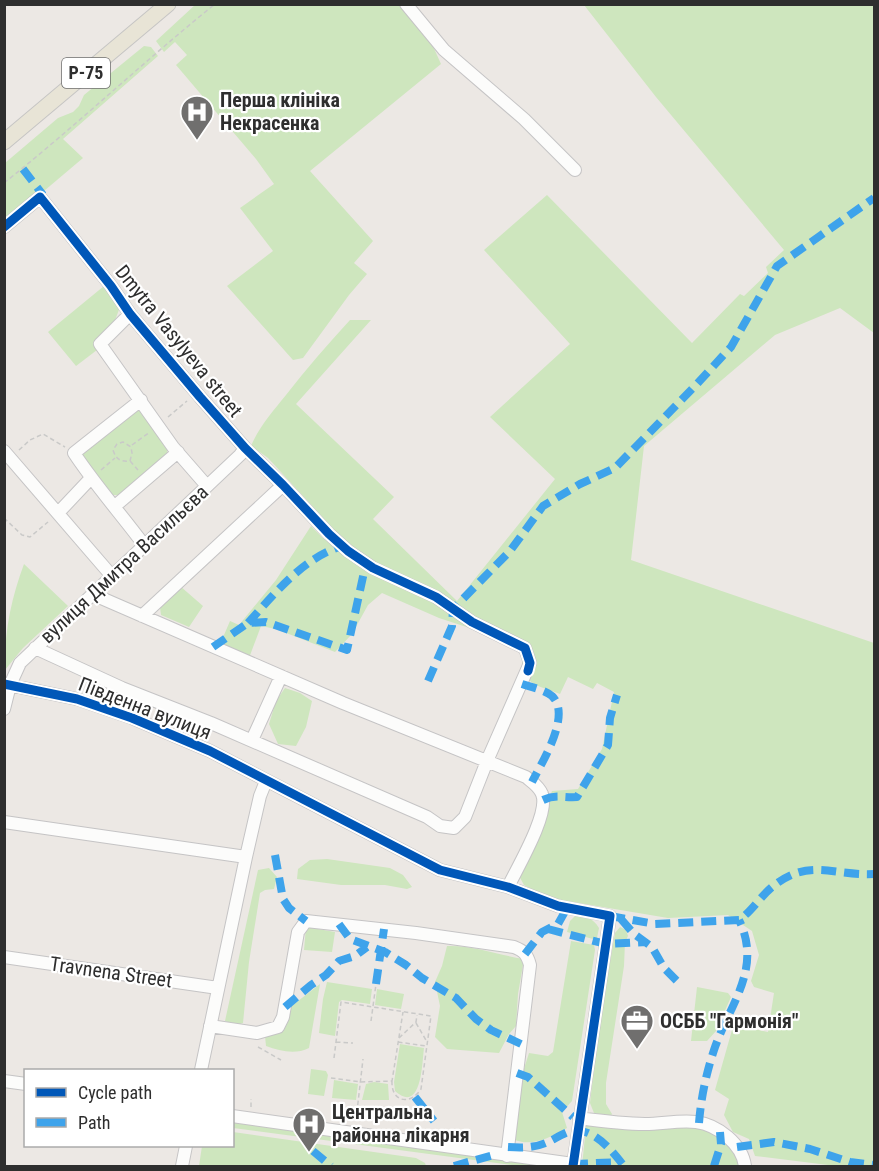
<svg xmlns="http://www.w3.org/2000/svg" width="879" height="1171" viewBox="0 0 879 1171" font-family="'Roboto Condensed',sans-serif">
	<rect width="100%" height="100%" fill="#ece8e4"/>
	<path fill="#cee6be" d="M399,4L432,44L441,64L310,171L373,241L354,263L367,274L349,295L303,358L293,360L227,286L273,251L240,208L274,184L256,159L176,65L187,55L175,42L164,52L156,41L195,5Z
		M584,5H874V333L840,308L775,335L644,446L631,560L874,643V1166H836L755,1156L749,1139L733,1132L724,1115L729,1099L715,1090L732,1030L745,1027L768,1032L774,993L754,987L751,981L759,955L752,931L728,915L668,918L549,898L524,885L518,874L552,791L578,789L602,749L614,692L597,683L593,689L568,677L560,694C534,684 521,685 522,653L497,637L439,618L382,593L368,605L352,634L335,652L276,629L261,626L249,658L221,642L230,621L239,625L276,580L311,526L323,538L337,533L268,458L251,446C259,427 273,411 286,395C306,369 328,344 350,320H371L296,404L394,497L373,519L457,601L555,479L490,417L570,344L484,250L547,195L692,343L740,294L744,296L768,273L766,267L784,250L656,97Z
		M144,46L151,47L158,56L63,139L83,158L5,224V163L58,118L73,112L79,106L84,95Z
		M104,286L120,307L114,323L94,346L97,350L76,366L48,332Z
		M135,409L143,411L167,445V454L120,495H113L80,458V453Z
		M24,564L68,606L23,648L5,670C4,633 11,599 24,564Z
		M180,586L203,606L189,627L161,615L160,607Z
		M285,688L300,693L312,701L306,727L296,746L278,744L269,724L276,701Z
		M327,859L390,868L403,875L412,887L407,889L385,885H341L297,879L298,869L310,860Z
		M269,868L277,877L274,889L265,890L260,893L249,962L243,1023L237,1025L225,1021L258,870Z
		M575,916C586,916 593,918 599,928L597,938L593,939L567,932L570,921Z
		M306,927L335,932L332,952L304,950Z
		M620,927L626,930L628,936L625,942L624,966L606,1083V1104L612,1114L610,1117L594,1113L590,1103L598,1032L615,933Z
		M571,941L594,945L595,950L572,1101L562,1112L567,1128C551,1137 533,1147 515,1140L512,1131L522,1075L529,1053L548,1056L553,1052Z
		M447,946C473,945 498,955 524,959L518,994L516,1026L509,1034L499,1053L447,1049L435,1037L440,1006L435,982L442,966Z
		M327,982L372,989L370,1004L342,1000L339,1002L335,1036L319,1033L323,999Z
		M320,984L309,1048C295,1055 280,1051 266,1046L265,1036L285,1027L289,1008Z
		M697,987L728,993L731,997L716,1031L707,1041H691Z
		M377,989L404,994L401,1009L375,1005Z
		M400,1044L424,1048C422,1062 422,1115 395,1091L394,1082Z
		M311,1069L326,1071L328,1075L324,1096L308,1094Z
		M334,1080L358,1084L356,1100L332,1098Z
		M374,1082L388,1084L389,1100H362L366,1084Z
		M233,1120L565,1166H520L233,1128Z
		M590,1124C610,1126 630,1128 650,1129C664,1130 678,1126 692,1128C713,1130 736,1145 738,1166H582L586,1126Z
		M233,1132L416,1158L425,1163L426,1166H199L202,1146H232Z"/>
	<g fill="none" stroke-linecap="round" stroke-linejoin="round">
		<g stroke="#c5c4c5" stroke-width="14">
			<path id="minor" d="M406,4L444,50L524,119L575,170
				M4,227L40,197L111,286L130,314L200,397L245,448L283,485L329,534L348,551L373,568L436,597L472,622L525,648L530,663L487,761L465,817L454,828L440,826L427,817L211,723L122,688L35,648
				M130,314L100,344L173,447L207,486
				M141,400L74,453C95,485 121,514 144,545
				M4,451L111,575
				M115,506L178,452
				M58,513L91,478
				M92,594L343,703L526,777C532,782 539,786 542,794C550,813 517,868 508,887
				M142,616L283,485
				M4,684L77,699L132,718L210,751L440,870L508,887L558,906L610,916L573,1166
				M4,709L10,685L20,663L240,455L245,448
				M252,740L281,676
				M4,822L246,857
				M4,957L218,988
				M210,1026L257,1033L278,1027L283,1017L298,932L306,921L416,933L514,947C524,951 527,954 530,965L507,1156
				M201,1070L246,857L260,796L266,781
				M4,1081L26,1084
				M232,1116L573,1164
				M579,1118C601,1121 623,1124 645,1124C662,1124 679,1120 696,1122C718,1125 742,1144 745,1166
				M182,1166L186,1146"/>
		</g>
		<g stroke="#c6c5c4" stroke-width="17">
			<path id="major" d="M4,142L168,4"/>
		</g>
		<path stroke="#c9c9c8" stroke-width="1.5" stroke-dasharray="4.5 3" stroke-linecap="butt" d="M4,183C76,126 143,62 215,4
			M168,417L187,401
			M132,445L150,432
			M19,450L30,440L43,434L65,447
			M130,461L132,453L131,447L123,442L117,444L113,450C116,459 120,462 130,461L138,470
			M101,470L115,458
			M4,518L22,535L30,537L48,522
			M371,1021L376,984
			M416,1023L427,1042
			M399,1038L416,1022L417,1015
			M336,1042L353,1043
			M398,1042L426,1046
			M258,1047L281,1060
			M334,1058L341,1002L431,1016L421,1089C410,1106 391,1102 392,1081
			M331,1078L361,1082L392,1081L403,1012
			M251,1107V1099
			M356,1120L363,1059"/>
		<use href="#minor" stroke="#fcfcfb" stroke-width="12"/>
		<use href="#major" stroke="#e8e4d6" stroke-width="15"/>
		<path stroke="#3ea3eb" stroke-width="8" stroke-dasharray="15 8" stroke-linecap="butt" d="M23,169L43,195
			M248,623C275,593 303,558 342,546
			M213,647L248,623L266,622L347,650L366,563
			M428,681L452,626L453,609L510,551L543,506L580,484L615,468L696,385L731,347L777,266L874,198
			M522,684C531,687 545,690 552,696C572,715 542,762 532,782
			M543,800C556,794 563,798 577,797L608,745L610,718L617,695
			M275,855L283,899L289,908L306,921
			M610,916L655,924L739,920C752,911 760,897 772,887C809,857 832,876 874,874
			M621,919L634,934L652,947L664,968L677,981
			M339,924L350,939L385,952L406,965L422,978L456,998L476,1019L491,1030L521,1044
			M548,929L606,944L646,942
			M525,954L542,932L558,924L567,908
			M376,984L384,929
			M285,1007L311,985L326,975L339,961L355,956L367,947
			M517,1073L528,1077L573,1117
			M415,1097L434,1121
			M699,1123C701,1098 706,1074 714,1050C729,1005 763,969 739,920
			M508,1147C523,1148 536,1148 550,1141C556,1138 564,1133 571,1131C594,1127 612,1151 624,1166
			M737,1147L774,1142L810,1149L850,1162L874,1165
			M313,1151L331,1166
			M573,1164L621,1162
			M454,1166L497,1154
			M714,1166L721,1144L720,1132"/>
		<g stroke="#fff" stroke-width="13">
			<path id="cycleway" d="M4,227L40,197L111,286L130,314L200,397L245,448L283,485L329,534L348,551L373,568L436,597L472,622L525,648L530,663L528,671
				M4,684L77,699L132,718L210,751L440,870L508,887L558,906L610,916L573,1166"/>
		</g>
		<use href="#cycleway" stroke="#0057b8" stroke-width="9"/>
	</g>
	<defs>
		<g id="hospital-pin" transform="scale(1.725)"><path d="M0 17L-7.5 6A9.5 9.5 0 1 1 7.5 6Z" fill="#706f6e" stroke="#fff"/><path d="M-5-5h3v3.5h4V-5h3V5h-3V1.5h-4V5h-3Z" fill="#fff"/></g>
		<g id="office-pin" transform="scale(1.725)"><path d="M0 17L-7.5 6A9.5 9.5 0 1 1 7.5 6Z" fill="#706f6e" stroke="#fff"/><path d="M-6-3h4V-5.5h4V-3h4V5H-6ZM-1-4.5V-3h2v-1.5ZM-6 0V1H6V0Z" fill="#fff"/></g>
	</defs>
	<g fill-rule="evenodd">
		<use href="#hospital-pin" x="197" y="112"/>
		<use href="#office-pin" x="637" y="1021"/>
		<use href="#hospital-pin" x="309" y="1124"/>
	</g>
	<g text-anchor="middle" stroke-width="4.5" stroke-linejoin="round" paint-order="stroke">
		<rect fill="#fff" stroke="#6d6d6d" stroke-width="1.5" x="62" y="58" width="48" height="30" rx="4.5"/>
		<g font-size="18" font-weight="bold" fill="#2e2e2e">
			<text x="86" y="79">Р-75</text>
		</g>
		<g font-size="20" font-weight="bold" fill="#2e2e2e" stroke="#fff" text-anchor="start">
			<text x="220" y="107">Перша клініка<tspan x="220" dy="23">Некрасенка</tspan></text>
			<text x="660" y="1028">ОСББ "Гармонія"</text>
			<text x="332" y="1119">Центральна<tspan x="332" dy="23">районна лікарня</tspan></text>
		</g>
		<g font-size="20" fill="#2e2e2e" stroke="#fff">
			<text transform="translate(179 341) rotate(51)" y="7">Dmytra Vasylyeva street</text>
			<text transform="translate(124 564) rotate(-43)" y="7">вулиця Дмитра Васильєва</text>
			<text transform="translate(145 708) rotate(21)" y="7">Південна вулиця</text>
			<text transform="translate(111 972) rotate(8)" y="7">Travnena Street</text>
		</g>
	</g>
	<rect width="879" height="1171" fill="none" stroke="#2e2e2e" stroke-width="12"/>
	<rect x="24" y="1069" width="210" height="78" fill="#ffffff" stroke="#ababab" stroke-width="1.5"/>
	<rect x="36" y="1088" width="30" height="9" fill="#0057b8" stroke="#ababab" stroke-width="1.5"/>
	<text x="78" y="1099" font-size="18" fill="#2e2e2e">Cycle path</text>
	<rect x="36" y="1118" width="30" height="9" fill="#3ea3eb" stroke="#ababab" stroke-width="1.5"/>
	<text x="78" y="1129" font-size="18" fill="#2e2e2e">Path</text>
</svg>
